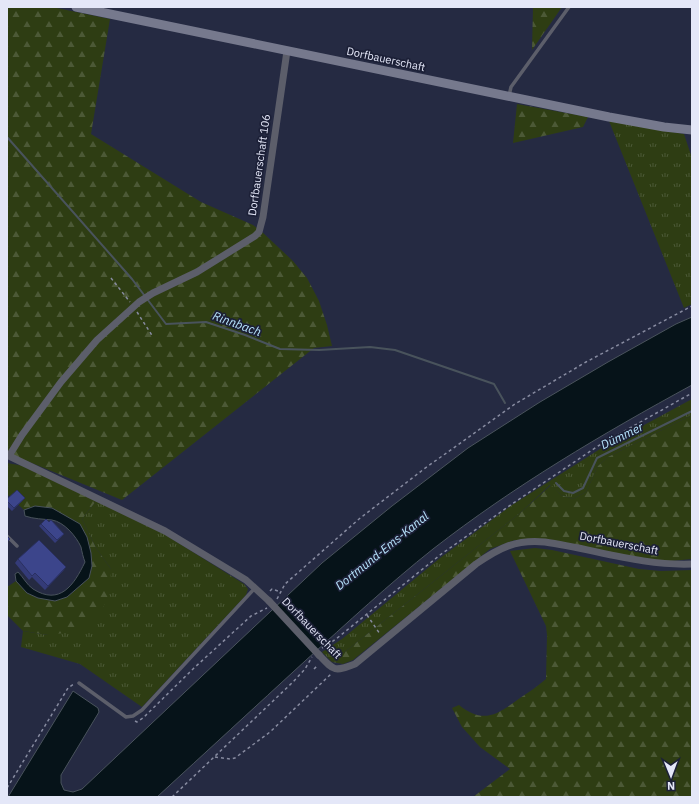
<svg xmlns="http://www.w3.org/2000/svg" width="699" height="804" viewBox="0 0 699 804" font-family="'IBM Plex Sans',sans-serif">
	<defs>
		<pattern id="grass-tufts" width="24" height="20" patternUnits="userSpaceOnUse"><rect width="24" height="20" fill="#2e3d13"/><path d="M3 7l-1-3M5 7V3M7 7l1-3M15 17l-1-3M17 17v-4M19 17l1-3" fill="none" stroke="#4c5936"/></pattern>
		<pattern id="forest-firs" width="22" height="20" patternUnits="userSpaceOnUse"><rect width="22" height="20" fill="#2e3d13"/><path d="M5 1l3.5 6h-7zM16 11l3.5 6h-7z" fill="#4c5936"/></pattern>
	</defs>
	<rect width="100%" height="100%" fill="#252a42"/>
	<path fill="url(#grass-tufts)" d="M609,121L684,134L692,158V304L684,308Z
		M692,399V415L608,457L598,466L586,492L573,499L561,495L550,485L519,514L332,662L322,652L342,639L440,558L512,505L600,449Z
		M96,501L164,534L244,584L248,589L246,595L142,707L80,664L21,647L23,631L48,635L111,569L96,548L82,519Z"/>
	<path fill="url(#forest-firs)" d="M7,7H52L110,19L91,134L201,202L253,225L261,231L293,261L307,278L319,301L327,325L332,346L314,348L122,500L27,461L7,457Z
		M533,7H562L532,50Z
		M517,104L588,117L583,127L513,143Z
		M692,415V559L660,562L515,540L490,549L353,660L343,664L332,662L519,514L551,485L561,495L573,499L586,492L598,466L608,457Z
		M7,463L24,466L96,501L82,519L96,548L111,569L110,592L103,608L90,623L72,632L48,635L23,631L8,616L7,587L16,581L27,593L38,598L67,597L89,578L92,566L91,553L87,537L35,506L24,510L7,494Z
		M535,548L552,550L639,569L661,571L692,570V797H473L510,769L480,747L462,727L452,708L459,705C484,725 498,714 520,698C529,692 538,686 546,679L547,635L546,626L510,551Z"/>
	<path fill="#061319" stroke="#49535c" d="M692,317V385C602,434 514,486 433,549C389,584 347,623 305,661C255,707 206,752 157,797H8L73,691L98,708L99,712L61,775V783L64,790L73,792L82,789L322,563L392,506L468,448L540,402L608,362L676,324Z
		M35,506L52,508L80,524L87,537L91,553L92,566L89,578L67,597L55,601L38,598L27,593L16,581L15,574L18,572C23,577 27,585 33,589C60,606 74,585 85,562C83,557 82,552 81,547C76,536 64,522 52,520C43,519 34,519 25,516L24,510Z"/>
	<g fill="none" stroke-linecap="round" stroke-linejoin="round">
		<path stroke="#49535c" stroke-width="2" d="M7,137L132,279L166,324L206,322L245,335L280,349L319,350L370,347L395,350L494,384L505,403
			M556,483L564,491L573,493L583,488L597,458L692,411"/>
		<path stroke="#878ba0" stroke-width="1.5" stroke-dasharray="3 3" stroke-linecap="butt" d="M111,278L130,302
			M137,312L153,337
			M270,591L272,589L281,592
			M277,599L285,584L359,519L424,469L515,404L586,362L692,306
			M367,615L380,634
			M322,648L336,639L440,555L512,504L598,446L692,393
			M314,669L318,665
			M135,721L137,722L143,718L194,668L251,616L267,608
			M215,757L230,759L235,758L270,732L331,674
			M7,788L68,688L74,684
			M172,797L293,682L305,669L312,657"/>
		<path stroke="#5c5e6a" stroke-width="3.5" d="M509,96L511,87L569,7
			M7,536L17,546
			M79,683L126,717L133,716L142,710L255,588"/>
		<path stroke="#5c5e6a" stroke-width="7" d="M7,456H9L22,435L61,382L97,340L139,302L153,293L197,272L255,236L259,232L263,217L287,51
			M9,456L165,531L246,580L269,601
			M319,655C334,671 334,672 355,664L476,564C499,548 516,539 545,542C594,549 642,566 692,564"/>
		<path stroke="#76798d" stroke-width="9" d="M76,7L609,117L664,127L692,130"/>
		<path stroke="#5c5e6a" stroke-width="7" d="M269,601L319,655"/>
	</g>
	<path fill="#343b78" d="M7,499L22,501L12,511L7,506Z
		M49,522L62,536L55,543L39,526L41,524Z
		M18,559L66,567L63,571L45,590L32,577L29,580L15,563Z"/>
	<path fill="#2a3061" d="M25,498L12,511L14,508Z
		M66,567L63,571L45,590L48,586Z"/>
	<path fill="#3c458b" stroke="#2a3061" d="M17,490L25,498L14,508L7,501V499Z
		M46,519L49,522L51,520L64,534L57,540L41,524Z
		M7,536L10,539L7,542Z
		M39,540L66,567L48,586L35,573L32,576L18,559Z"/>
	<g text-anchor="middle" stroke-width="3.5" stroke-linejoin="round" paint-order="stroke">
		<g font-size="11" fill="#e4e7f8" stroke="#1c2037">
			<text transform="translate(386 59) rotate(12)" y="4">Dorfbauerschaft</text>
			<text transform="translate(259 165) rotate(-82)" y="4">Dorfbauerschaft 106</text>
			<text transform="translate(619 543) rotate(11)" y="4">Dorfbauerschaft</text>
			<text transform="translate(312 628) rotate(46)" y="4">Dorfbauerschaft</text>
		</g>
		<g font-size="12" font-style="italic" fill="#b7e4fd" stroke="#1c2037">
			<text transform="translate(237 324) rotate(20)" y="4">Rinnbach</text>
			<text transform="translate(622 436) rotate(-26)" y="4">Dümmer</text>
			<text transform="translate(382 551) rotate(-39)" y="4">Dortmund-Ems-Kanal</text>
		</g>
	</g>
	<rect width="699" height="804" fill="none" stroke="#e4e7f8" stroke-width="16"/>
	<g transform="translate(671 776) rotate(179)" stroke="#1c2037" stroke-width="3" paint-order="stroke">
	<path d="M0-3L7 15L0 10L-7 15Z" fill="#e4e7f8"/>
	<text y="-6" font-size="11" font-weight="bold" text-anchor="middle" fill="#e4e7f8">N</text>
	</g>
</svg>
